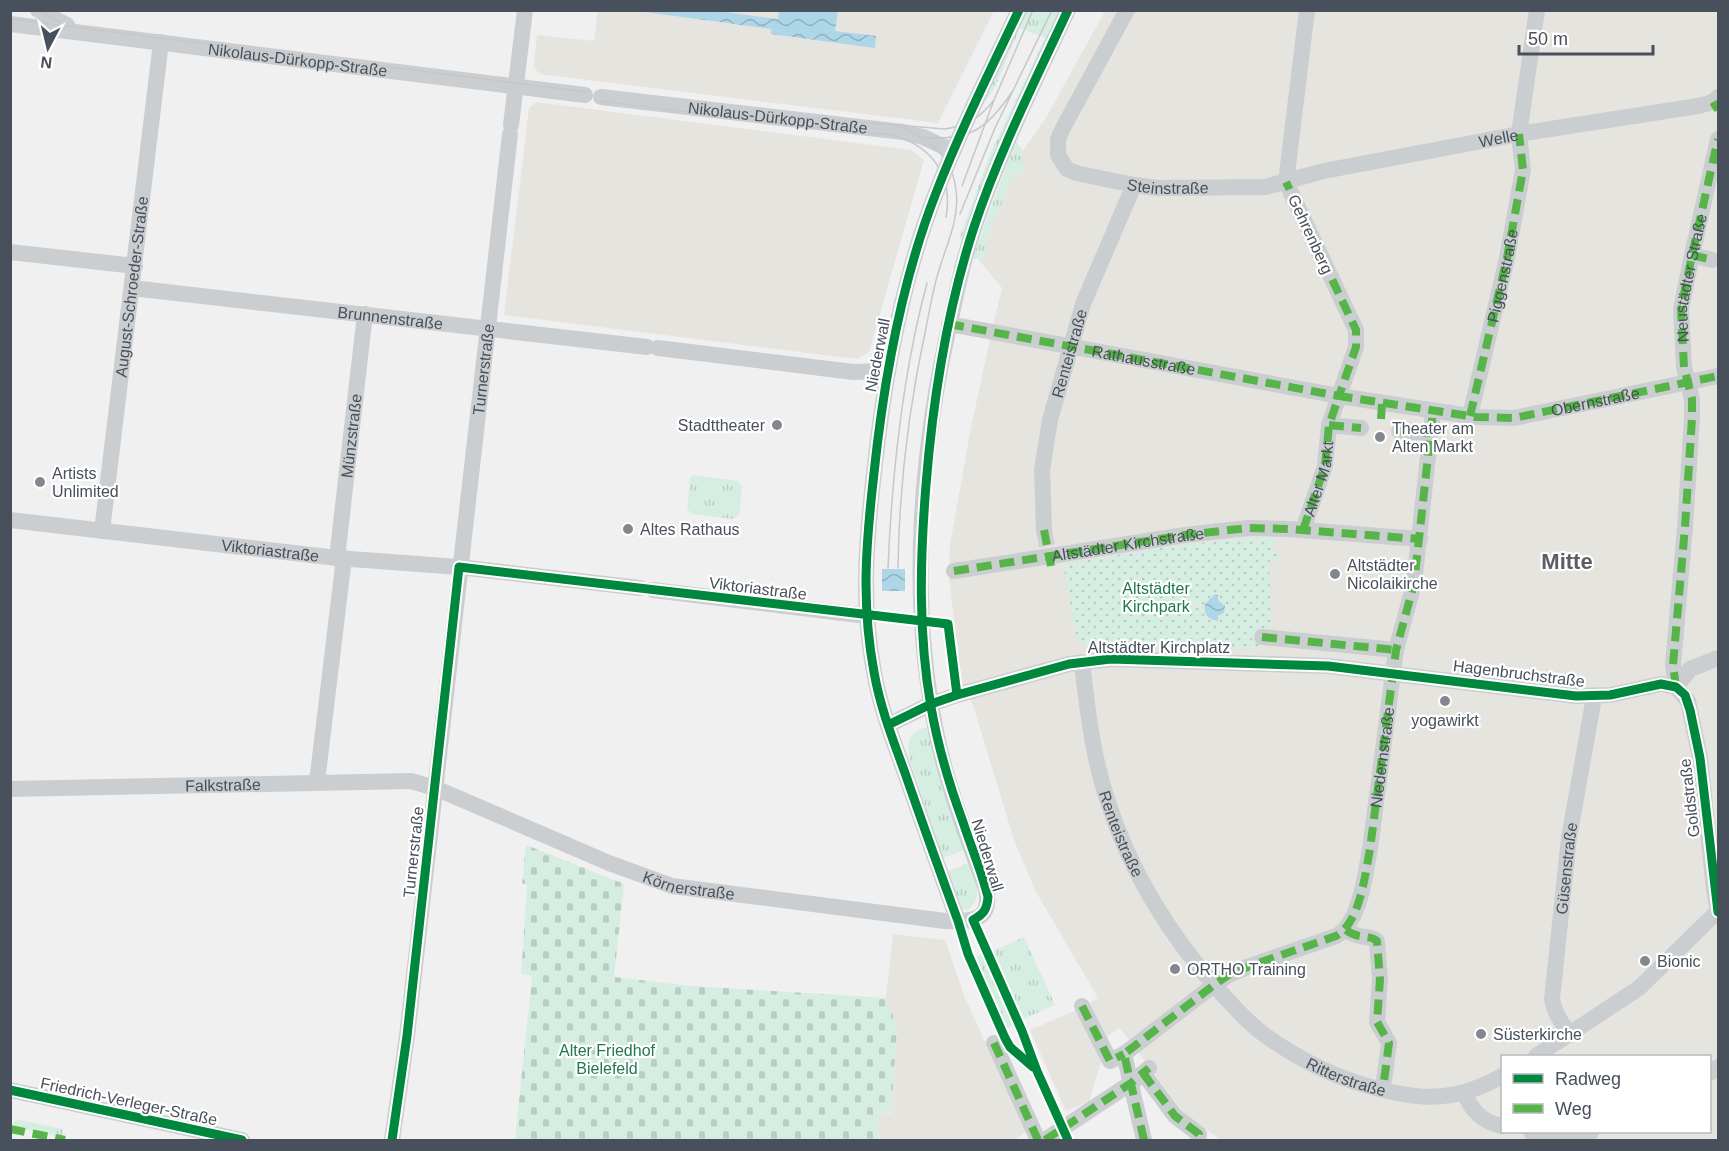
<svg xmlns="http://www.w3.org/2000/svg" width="1729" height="1151" viewBox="0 0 1729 1151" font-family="Arial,sans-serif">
	<defs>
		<pattern id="grass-tufts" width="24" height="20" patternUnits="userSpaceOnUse" patternTransform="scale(1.5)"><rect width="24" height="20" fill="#d6eee1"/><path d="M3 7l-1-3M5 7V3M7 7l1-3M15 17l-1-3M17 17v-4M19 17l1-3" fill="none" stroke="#b9cec3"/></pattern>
		<pattern id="cemetery-stones" width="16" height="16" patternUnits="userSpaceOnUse" patternTransform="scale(1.5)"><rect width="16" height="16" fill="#d6eee1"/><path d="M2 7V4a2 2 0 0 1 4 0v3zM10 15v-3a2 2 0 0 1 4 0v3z" fill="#b9cec3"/></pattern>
		<pattern id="park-dots" width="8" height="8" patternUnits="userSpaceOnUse" patternTransform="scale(1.5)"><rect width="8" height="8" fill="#d6eee1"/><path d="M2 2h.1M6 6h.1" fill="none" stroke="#b9cec3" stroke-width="1.8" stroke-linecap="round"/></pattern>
		<pattern id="water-waves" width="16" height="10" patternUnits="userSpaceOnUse" patternTransform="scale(1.5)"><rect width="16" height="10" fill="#add7e9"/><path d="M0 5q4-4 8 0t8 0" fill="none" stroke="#8fb1c0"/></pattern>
	</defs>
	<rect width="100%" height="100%" fill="#f0f0f0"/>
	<path fill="#e5e4de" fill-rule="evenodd" d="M598,11H994L938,123L539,74L534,66L537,35L594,41Z
		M1105,11H1718V1140H1221L1183,1112L1120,1028L1109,1035L1089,1102L1066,1111L1030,1030L1088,1005L1098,998L1035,890L1014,840L973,705L961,682L949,577L950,545L969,438L991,333L1002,288L978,259L1016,161L1047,116ZM1502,1056H1710V1132H1502Z
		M536,102L911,150L924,160L869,352L857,359L504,315L529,108Z
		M893,934L945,940L965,998L1026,1131L1015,1140H880L877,1115L891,1113L897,1027L886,998Z"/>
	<path fill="url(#grass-tufts)" d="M1025,11H1064L957,269L953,268L962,240L959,239L990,154L1045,38L1020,28L995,87L981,108Z
		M1016,142C1025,148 1022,162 1023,172L1013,175L985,244L989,249C984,259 983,260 972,259L1015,143Z
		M694,475L738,481L742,486L739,515L733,519L691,514L687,508L690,478Z
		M924,728L928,729L967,849L943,858L909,758C907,743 908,733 924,728Z
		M972,862C975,879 984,898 968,910L962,909L948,871Z
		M1024,937L1055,1005L1023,1019L993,951Z
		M984,953L1015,1024L1005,1029L974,958Z
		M15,1119L63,1129L62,1137L13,1127Z"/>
	<path fill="url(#cemetery-stones)" d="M526,845L624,884L614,977L692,986L886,998L897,1027L891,1112L877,1115L880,1140H515L532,976L521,974L527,885L522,883Z"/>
	<path fill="url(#park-dots)" fill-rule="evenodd" d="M1247,538H1277L1272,544V551L1279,557V560L1269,561L1271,625L1262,637L1261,649L1082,643L1077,641L1063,564L1165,547ZM1210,597L1220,601L1222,614L1218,615L1213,621L1207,616L1205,604Z"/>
	<path fill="url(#water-waves)" d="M717,11L778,19L779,11L838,12L835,31L876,36L875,48L771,34V29L638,11Z
		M882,569H905V591H882Z
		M1214,595H1218V600L1225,606L1224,613L1218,616V621C1208,620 1203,613 1205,604Z"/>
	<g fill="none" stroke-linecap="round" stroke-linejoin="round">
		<path stroke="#ced0d2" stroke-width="16" stroke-dasharray="16 8" stroke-linecap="butt" d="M1044,530L1047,546"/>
		<g stroke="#cbced1" stroke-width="16">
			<path d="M38,10L67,25"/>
			<path id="s1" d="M1127,10L1063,128L1058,139V155L1067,169L1076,173L1134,185L1157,188L1265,187L1324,171L1519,134L1698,106L1713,102L1718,97"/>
			<path id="s2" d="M10,24L585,95"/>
			<path id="s3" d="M601,97L903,132L923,137L953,151"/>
			<path d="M511,125L525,10"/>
			<path d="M1718,139L1692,255L1681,309L1684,367L1692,399V418L1685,527L1673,665L1676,687L1688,701L1700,758L1714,889L1718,912"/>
			<path d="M10,252L135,266"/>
			<path d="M1692,255L1712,260"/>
			<path id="s4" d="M132,288L647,347"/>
			<path id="s5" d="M949,324L1339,396L1356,347V330L1286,182L1307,10"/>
			<path d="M658,348L853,372L888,371"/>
			<path id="s6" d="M1470,416L1507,258L1523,170L1519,134L1537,10"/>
			<path d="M1329,425L1361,428"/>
			<path d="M1399,431L1430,433"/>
			<path id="s7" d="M10,520L337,558L459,567L640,588"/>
			<path id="s8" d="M1044,530L1042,470L1050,420L1083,304L1134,185"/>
			<path d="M1303,530L1325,466L1329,425L1339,396L1476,417L1514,418L1718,376"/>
			<path id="s9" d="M102,531L161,42"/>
			<path id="s10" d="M337,558L365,314"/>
			<path id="s11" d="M954,571L1185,535L1248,528L1289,529L1420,539"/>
			<path d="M653,590L859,615"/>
			<path d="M1262,637L1396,650"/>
			<path id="s12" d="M1082,662C1087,707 1092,752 1106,796C1129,870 1171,938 1223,995C1237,1010 1252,1027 1269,1038C1296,1057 1327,1073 1358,1083C1413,1100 1451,1105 1502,1076"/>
			<path d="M1676,687L1690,669L1718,658"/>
			<path d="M888,725L931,704L957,695L1069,664L1111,659L1328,666L1576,696L1610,695L1661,684L1676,687"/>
			<path d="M317,782L344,558"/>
			<path id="s13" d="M10,789L411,781L435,788L609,863L672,886L945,921C969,922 993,922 986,889C968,839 948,789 937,736C908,600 920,449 952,314C958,284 965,254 975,225C1000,151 1035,81 1068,10"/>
			<path d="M958,921C940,872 922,822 905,773C893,740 880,707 874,672C861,602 866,543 874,473C884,378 901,282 936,193C960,131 990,71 1019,10"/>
			<path d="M1346,930C1359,940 1369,934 1377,941L1380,979L1377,1022L1389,1043L1384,1081"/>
			<path d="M1082,1006L1110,1061L1124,1054"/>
			<path id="s14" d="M1570,1035C1562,1023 1554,1013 1552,999L1569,838L1594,697"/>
			<path d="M994,1043L1038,1140"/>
			<path d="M1536,1056L1639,988L1718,911"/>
			<path d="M1143,1073L1175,1116L1199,1134L1198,1140"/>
			<path d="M1710,1073L1718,1067"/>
			<path d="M10,1090L242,1140"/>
			<path d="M1465,1094C1472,1112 1483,1122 1502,1126"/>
			<path d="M1531,1132C1551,1134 1572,1140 1591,1132"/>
			<path id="s15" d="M392,1140L407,1036L510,134"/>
			<path d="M1045,1140L1131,1083L1149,1068"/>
			<path d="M1144,1140L1124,1054L1214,985L1230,974L1250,966L1336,936C1360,923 1365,875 1370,849L1396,650L1414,584L1433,411"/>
		</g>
		<path stroke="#c6c7ca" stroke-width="1.5" d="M39,10L60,22
			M10,19L586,92
			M600,101L792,125L893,135
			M774,115L945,129C967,126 981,117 994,100
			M889,124C922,133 952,153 956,190C960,217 947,244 939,270C933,289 930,308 926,328C909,406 899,488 898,568
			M886,134C929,142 954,173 946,217
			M923,137C969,142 987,129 1012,92
			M962,186L994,100L1033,10
			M960,214L995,128L1052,10
			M888,568C892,472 902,376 927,283"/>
		<g stroke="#57b448" stroke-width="8" stroke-dasharray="15 8" stroke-linecap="butt">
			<path d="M1713,102L1718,110"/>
			<path d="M1692,255L1712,260"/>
			<path d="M949,324L1339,396L1356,347V330L1286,182"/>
			<path d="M1470,416L1507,258L1523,170L1519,134"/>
			<path d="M1381,419L1382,403"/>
			<path d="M1329,425L1361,428"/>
			<path d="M1399,431L1430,433"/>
			<path d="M1044,530L1051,566"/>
			<path id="s16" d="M1303,530L1325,466L1329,425L1339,396L1476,417L1514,418L1718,376"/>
			<path d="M954,571L1185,535L1248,528L1289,529L1420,539"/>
			<path d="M1399,582L1414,584"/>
			<path d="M1262,637L1396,650"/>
			<path id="s17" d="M1676,687L1673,665L1685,527L1692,418V399L1684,367L1681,309L1692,255L1718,139"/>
			<path d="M1346,930C1359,940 1369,934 1377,941L1380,979L1377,1022L1389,1043L1384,1081"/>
			<path d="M1082,1006L1110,1061L1124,1054"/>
			<path d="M994,1043L1038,1140"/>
			<path d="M1143,1073L1175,1116L1199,1134L1198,1140"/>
			<path d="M10,1129L65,1140"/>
			<path d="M1045,1140L1131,1083L1149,1068"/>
			<path id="s18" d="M1144,1140L1124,1054L1214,985L1230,974L1250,966L1336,936C1360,923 1365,875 1370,849L1396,650L1414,584L1433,411"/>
		</g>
		<g stroke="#fff" stroke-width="13">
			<path id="cycleway" d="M1019,10C990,71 960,131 936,193C901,282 884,378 874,473C866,543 861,602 874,672C880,707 893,740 905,773C922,822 940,872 958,921L968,954L1005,1038L1010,1047L1033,1067
				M1068,10C1035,81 999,152 974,227C947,310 933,398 926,485C920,559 918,633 931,707C938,747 949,784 963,822C971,847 982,872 988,897C987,909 984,914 973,920L1022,1031L1037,1071L1068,1140
				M888,725L931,704L957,695L1069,664L1111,659L1328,666L1576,696L1610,695L1661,684L1676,687L1685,695L1690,710L1700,758L1718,912
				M10,1090L242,1140
				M392,1140L407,1036L459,567L948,624L957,695"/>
		</g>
		<use href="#cycleway" stroke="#00873e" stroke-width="9"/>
	</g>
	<g fill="#83888f" stroke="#fff" stroke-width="2">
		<circle cx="777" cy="425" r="6"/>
		<circle cx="1380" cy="437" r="6"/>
		<circle cx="40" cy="482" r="6"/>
		<circle cx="628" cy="529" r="6"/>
		<circle cx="1335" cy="574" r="6"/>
		<circle cx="1445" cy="701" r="6"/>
		<circle cx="1645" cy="961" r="6"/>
		<circle cx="1175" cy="969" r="6"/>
		<circle cx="1481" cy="1034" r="6"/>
	</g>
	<g text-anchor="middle" stroke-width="4.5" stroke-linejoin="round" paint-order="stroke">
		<g font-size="16" fill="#48505b" stroke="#fff">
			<text dy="6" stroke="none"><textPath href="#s2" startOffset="290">Nikolaus-Dürkopp-Straße</textPath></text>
			<text dy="6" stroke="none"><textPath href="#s3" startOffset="178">Nikolaus-Dürkopp-Straße</textPath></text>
			<text dy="6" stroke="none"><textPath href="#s1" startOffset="618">Welle</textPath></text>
			<text dy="6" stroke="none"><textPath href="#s1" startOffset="282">Steinstraße</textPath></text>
			<text transform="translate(1311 234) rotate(65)" y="6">Gehrenberg</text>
			<text dy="6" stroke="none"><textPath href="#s6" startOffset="144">Piggenstraße</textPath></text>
			<text dy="6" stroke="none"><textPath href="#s17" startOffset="412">Neustädter Straße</textPath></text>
			<text dy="6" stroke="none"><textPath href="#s9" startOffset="246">August-Schroeder-Straße</textPath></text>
			<text dy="6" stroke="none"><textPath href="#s4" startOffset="260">Brunnenstraße</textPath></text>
			<text dy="6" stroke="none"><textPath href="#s8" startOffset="180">Renteistraße</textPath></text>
			<text transform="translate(877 355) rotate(-79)" y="6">Niederwall</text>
			<text dy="6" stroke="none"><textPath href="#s5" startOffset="198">Rathausstraße</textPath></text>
			<text dy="6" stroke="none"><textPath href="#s15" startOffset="776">Turnerstraße</textPath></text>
			<text dy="6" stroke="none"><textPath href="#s16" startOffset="399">Obernstraße</textPath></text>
			<text dy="6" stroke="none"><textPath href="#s10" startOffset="123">Münzstraße</textPath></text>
			<text dy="6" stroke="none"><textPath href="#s16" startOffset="54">Alter Markt</textPath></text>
			<text dy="6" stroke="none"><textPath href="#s11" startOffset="176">Altstädter Kirchstraße</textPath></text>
			<text dy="6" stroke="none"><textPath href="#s7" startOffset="262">Viktoriastraße</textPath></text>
			<text transform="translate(758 588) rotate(7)" y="6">Viktoriastraße</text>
			<text x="1159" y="653">Altstädter Kirchplatz</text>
			<text transform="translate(1519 673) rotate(7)" y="6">Hagenbruchstraße</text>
			<text dy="6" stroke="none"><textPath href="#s18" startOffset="522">Niedernstraße</textPath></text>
			<text dy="6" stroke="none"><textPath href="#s13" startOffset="213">Falkstraße</textPath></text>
			<text transform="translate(1689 798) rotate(-97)" y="6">Goldstraße</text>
			<text dy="6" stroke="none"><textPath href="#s12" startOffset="177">Renteistraße</textPath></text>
			<text transform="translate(413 852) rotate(-84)" y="6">Turnerstraße</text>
			<text transform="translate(988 855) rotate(73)" y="6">Niederwall</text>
			<text dy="6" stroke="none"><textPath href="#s14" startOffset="172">Güsenstraße</textPath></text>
			<text dy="6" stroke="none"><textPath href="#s13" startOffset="699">Körnerstraße</textPath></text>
			<text dy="6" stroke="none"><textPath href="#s12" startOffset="519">Ritterstraße</textPath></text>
			<text transform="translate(129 1101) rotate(12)" y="6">Friedrich-Verleger-Straße</text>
		</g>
		<g font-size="16" fill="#48505b" stroke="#fff" text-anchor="start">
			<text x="765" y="431" text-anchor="end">Stadttheater</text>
			<text x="1392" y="434">Theater am<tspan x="1392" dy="18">Alten Markt</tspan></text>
			<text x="52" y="479">Artists<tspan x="52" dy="18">Unlimited</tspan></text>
			<text x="640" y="535">Altes Rathaus</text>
			<text x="1347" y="571">Altstädter<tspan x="1347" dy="18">Nicolaikirche</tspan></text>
			<text x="1445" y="726" text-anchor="middle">yogawirkt</text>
			<text x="1657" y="967">Bionic</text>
			<text x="1187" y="975">ORTHO Training</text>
			<text x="1493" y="1040">Süsterkirche</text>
		</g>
		<g font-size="16" fill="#1d7853" stroke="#fff">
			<text x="1156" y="594">Altstädter<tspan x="1156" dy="18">Kirchpark</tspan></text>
			<text x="607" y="1056">Alter Friedhof<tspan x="607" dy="18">Bielefeld</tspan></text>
		</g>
		<g font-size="22" font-weight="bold" fill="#5c5e63" stroke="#fff">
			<text x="1567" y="569">Mitte</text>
		</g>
	</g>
	<rect width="1729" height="1151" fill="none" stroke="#48505b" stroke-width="24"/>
	<rect x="1501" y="1055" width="210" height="78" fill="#ffffff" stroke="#b6b9bd" stroke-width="1.5"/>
	<rect x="1513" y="1074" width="30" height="9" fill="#00873e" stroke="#b6b9bd" stroke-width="1.5"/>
	<text x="1555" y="1085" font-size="18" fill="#48505b">Radweg</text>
	<rect x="1513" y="1104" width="30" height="9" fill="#57b448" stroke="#b6b9bd" stroke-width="1.5"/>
	<text x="1555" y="1115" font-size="18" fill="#48505b">Weg</text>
	<g transform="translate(48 48) rotate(187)" stroke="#ffffff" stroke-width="4.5" paint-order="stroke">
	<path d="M0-4.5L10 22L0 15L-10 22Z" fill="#48505b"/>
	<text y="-9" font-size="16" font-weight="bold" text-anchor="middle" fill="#48505b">N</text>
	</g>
	<path d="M1519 45v9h134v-9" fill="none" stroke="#48505b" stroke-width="3"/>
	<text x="1528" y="45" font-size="18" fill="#48505b" stroke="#ffffff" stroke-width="4.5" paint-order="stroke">50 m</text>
</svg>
